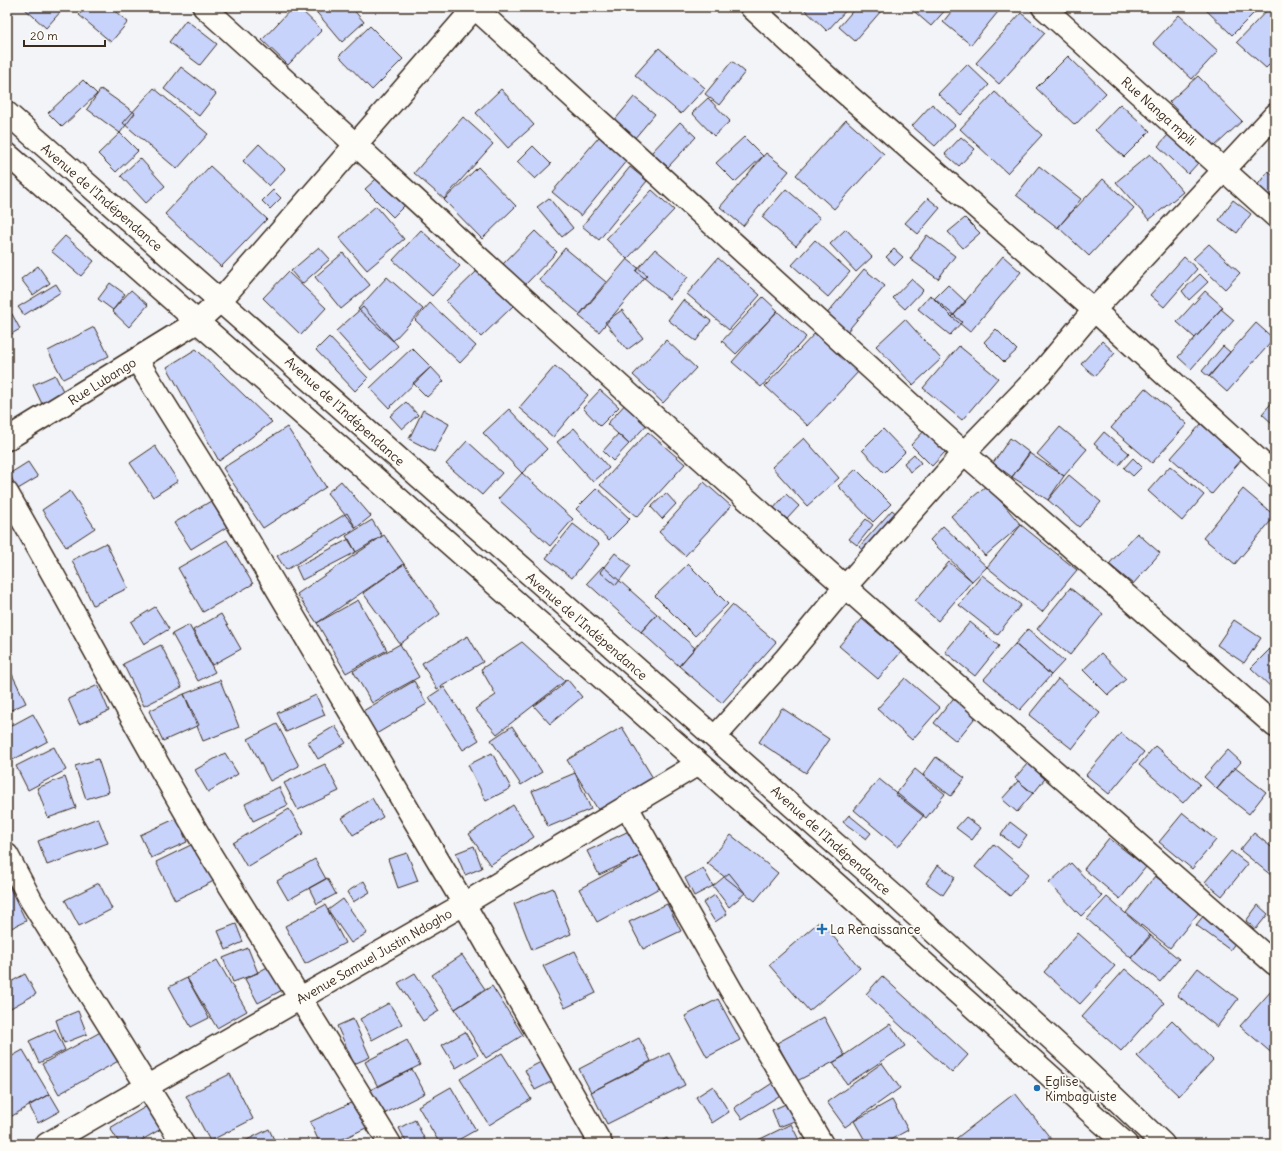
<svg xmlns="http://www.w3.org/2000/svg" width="1282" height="1151" viewBox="0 0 1282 1151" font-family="Delius,sans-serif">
	<rect width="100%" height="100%" fill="#f2f4f8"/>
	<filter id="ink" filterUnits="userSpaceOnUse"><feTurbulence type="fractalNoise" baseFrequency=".025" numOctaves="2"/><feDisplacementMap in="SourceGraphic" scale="8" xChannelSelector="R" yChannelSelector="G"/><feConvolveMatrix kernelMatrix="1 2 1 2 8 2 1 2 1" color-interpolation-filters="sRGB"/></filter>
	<g filter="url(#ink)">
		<path fill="#c8d3fb" stroke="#3b2a1e" d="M23,7H61L63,9L46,28Z
			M86,7H110L128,22L111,42L79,15Z
			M293,7H298L322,30L288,65L262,40Z
			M312,7H351L364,22L342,42Z
			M802,7H849L827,31Z
			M856,7H876L881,11L855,41L839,27Z
			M909,7H948L931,26Z
			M955,7H1002L971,45L943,22Z
			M1203,7H1260L1232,35Z
			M1270,7H1275V59L1266,68L1237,42Z
			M1021,13L1045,33L999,84L976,63Z
			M1179,15L1218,51L1192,79L1153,43Z
			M186,20L217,44L200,65L169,42Z
			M370,26L403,59L372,90L339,56Z
			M659,48L705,88L681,114L635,75Z
			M1068,56L1106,93L1075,125L1036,88Z
			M732,61L745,72L719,105L705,94Z
			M967,64L989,85L961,115L938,94Z
			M181,67L216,94L199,116L164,89Z
			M1198,76L1242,121L1213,148L1169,102Z
			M83,80L97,94L62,127L48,113Z
			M154,88L208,134L177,169L123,123Z
			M101,89L135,113L120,133L87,109Z
			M501,89L534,125L508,148L476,113Z
			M995,92L1042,135L1007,173L960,129Z
			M634,97L655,114L634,139L613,122Z
			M708,98L730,121L714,136L692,113Z
			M932,104L955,125L935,146L912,126Z
			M1120,104L1150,131L1124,157L1095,130Z
			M463,117L493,144L444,199L414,173Z
			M846,120L884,154L834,209L796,175Z
			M680,122L696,137L668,167L651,153Z
			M120,133L138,151L116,172L98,154Z
			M1168,135L1198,163L1188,174L1158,146Z
			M599,137L627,160L581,216L552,192Z
			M744,137L763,156L735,182L716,163Z
			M961,137L975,149L959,166L945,154Z
			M259,144L285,169L269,186L243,161Z
			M533,146L551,164L535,179L517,162Z
			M766,153L789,171L743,226L720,207Z
			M1150,154L1183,192L1149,220L1116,182Z
			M140,158L165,186L146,203L121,176Z
			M210,166L267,219L221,267L165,214Z
			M1039,166L1081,199L1058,228L1016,195Z
			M478,167L516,206L482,239L444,200Z
			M630,167L647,181L599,240L582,226Z
			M385,171L411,199L393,217L365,189Z
			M1268,171L1275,177V198L1271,203L1254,190Z
			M1103,179L1134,208L1089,256L1058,227Z
			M786,189L820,218L796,246L762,217Z
			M273,190L281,198L270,209L262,201Z
			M652,190L674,210L627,259L606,239Z
			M549,198L573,228L562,237L537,207Z
			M928,198L940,208L918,234L905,223Z
			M1233,200L1251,214L1237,233L1219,220Z
			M376,206L404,239L367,270L339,238Z
			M965,218L980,233L963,248L948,232Z
			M846,229L872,257L856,272L830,244Z
			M421,230L460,266L432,296L393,260Z
			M535,231L557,252L524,286L502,265Z
			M927,235L955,256L938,279L910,259Z
			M65,236L94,261L81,276L51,251Z
			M815,240L850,272L828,297L792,265Z
			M1209,244L1240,273L1225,289L1193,259Z
			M319,247L330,259L302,284L291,271Z
			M565,248L606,282L580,314L539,280Z
			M655,249L688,277L669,299L636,271Z
			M894,249L903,257L895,265L886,257Z
			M343,253L370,285L341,309L315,277Z
			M1003,256L1021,272L970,332L952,317Z
			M1184,257L1197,269L1164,307L1150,295Z
			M718,258L760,295L729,330L687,294Z
			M627,259L647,275L599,332L579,316Z
			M38,266L50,283L33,295L21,279Z
			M479,269L514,305L481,337L446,301Z
			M864,269L885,286L846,333L825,316Z
			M288,272L326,308L301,335L263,298Z
			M1200,274L1208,282L1189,300L1182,291Z
			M387,277L423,309L393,341L358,309Z
			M911,279L923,290L905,309L893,298Z
			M110,283L125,294L113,310L98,299Z
			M56,284L61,292L24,315L18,307Z
			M948,285L966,302L952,317L934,299Z
			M131,290L148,305L129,327L112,311Z
			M1205,291L1223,307L1195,338L1177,322Z
			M930,295L962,322L950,335L918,309Z
			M763,297L778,311L736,354L722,341Z
			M683,300L711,321L696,341L668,320Z
			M430,303L476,346L460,363L415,320Z
			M363,307L398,346L371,370L336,331Z
			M1221,309L1234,320L1191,369L1178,357Z
			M622,310L643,338L627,350L605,322Z
			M777,311L806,337L761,387L732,362Z
			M12,314L20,329L8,336L7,317Z
			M905,319L941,359L913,385L876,346Z
			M1256,323L1274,339L1227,392L1209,376Z
			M94,327L109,356L63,379L48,351Z
			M996,329L1017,350L1004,362L984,342Z
			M816,332L859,371L808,426L765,386Z
			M329,337L368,378L355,391L316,350Z
			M666,340L696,368L663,403L633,375Z
			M1102,341L1115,353L1095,376L1081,364Z
			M959,346L998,378L962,420L923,388Z
			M1223,346L1230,352L1209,377L1202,371Z
			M412,348L431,367L389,408L370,388Z
			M196,349L272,422L219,461L167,367Z
			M555,366L588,395L553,437L519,408Z
			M431,367L444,381L427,397L413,383Z
			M55,375L64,393L42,404L33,385Z
			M1145,388L1187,424L1152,463L1111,428Z
			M600,390L619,407L600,426L583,408Z
			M1275,399V422L1273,424L1262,414Z
			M629,400L651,420L629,444L607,424Z
			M406,402L418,415L402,429L390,416Z
			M509,409L547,449L522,473L483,433Z
			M423,410L449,424L434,452L409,439Z
			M1201,424L1242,459L1212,494L1171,458Z
			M287,427L326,487L263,528L223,468Z
			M1060,427L1087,449L1064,476L1037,454Z
			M574,428L609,468L593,482L557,442Z
			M883,429L905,452L884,473L862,450Z
			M924,431L946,451L932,466L911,445Z
			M648,432L685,464L637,517L600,485Z
			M1104,432L1129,453L1119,465L1094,444Z
			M618,434L629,444L613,461L603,451Z
			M804,438L839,478L807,506L772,467Z
			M1010,438L1030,453L1012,477L993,463Z
			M467,441L502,473L482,495L446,464Z
			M155,446L178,481L153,497L130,463Z
			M1029,453L1064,476L1048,500L1012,477Z
			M914,454L921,463L910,472L904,463Z
			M1133,458L1142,467L1133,476L1124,468Z
			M28,462L38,477L18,489L9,474Z
			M1170,466L1204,495L1182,521L1148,491Z
			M856,469L891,504L873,522L838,486Z
			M522,473L573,519L550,546L498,499Z
			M1069,475L1101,502L1079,527L1048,500Z
			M341,481L371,516L356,528L327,493Z
			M704,482L731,506L685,556L659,532Z
			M987,485L1021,525L985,556L951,516Z
			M597,488L630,519L609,540L576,509Z
			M1243,489L1275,516L1235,564L1203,538Z
			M70,491L95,528L66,547L42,510Z
			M666,493L676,504L662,519L651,507Z
			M786,494L799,506L787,519L774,508Z
			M211,501L227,527L191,549L174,523Z
			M892,510L906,522L873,559L859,547Z
			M347,513L356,528L286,570L277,556Z
			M866,519L873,525L857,545L849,539Z
			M372,520L382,536L356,552L346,536Z
			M573,524L599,544L572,578L546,558Z
			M1021,525L1077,570L1042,612L987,567Z
			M943,526L987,567L972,581L930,540Z
			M1137,533L1160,553L1133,584L1109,564Z
			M384,535L404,564L317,623L297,594Z
			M349,539L356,552L302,580L296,567Z
			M227,540L253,584L203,612L178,568Z
			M106,543L128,588L93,605L72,560Z
			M615,553L631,566L616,585L600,572Z
			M949,562L972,581L938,621L915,601Z
			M404,564L440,614L400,644L363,593Z
			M688,564L728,604L695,636L655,596Z
			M603,566L657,614L641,632L587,583Z
			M982,575L1021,605L997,635L959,605Z
			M1070,588L1103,614L1070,655L1037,629Z
			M358,600L387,650L346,673L317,623Z
			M732,605L776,642L722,703L679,666Z
			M155,607L169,629L144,644L131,622Z
			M221,614L241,649L212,665L193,630Z
			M657,614L695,648L679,666L641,632Z
			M862,619L901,652L878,679L839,646Z
			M1234,620L1261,638L1244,663L1217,645Z
			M970,622L999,646L975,676L945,652Z
			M189,625L215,672L198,681L172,634Z
			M1028,629L1064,661L1051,675L1015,644Z
			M468,636L483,662L437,689L422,663Z
			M522,642L565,681L497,734L475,709L496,695L481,669Z
			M400,644L419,677L372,703L353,671Z
			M1015,644L1051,675L1020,710L984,679Z
			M1275,644V691L1251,668Z
			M161,645L182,687L144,706L123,664Z
			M1101,653L1126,679L1108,695L1083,670Z
			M9,668L26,703L7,712V669Z
			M905,678L940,708L912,740L877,709Z
			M567,679L582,697L550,724L534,706L560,687Z
			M1058,679L1100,713L1072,749L1029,715Z
			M220,680L239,727L203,741L184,694Z
			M414,681L427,704L376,734L363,711Z
			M98,685L109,711L79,724L68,699Z
			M444,687L479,740L463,750L429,697Z
			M184,694L199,725L163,741L149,711Z
			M316,695L325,715L286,732L277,713Z
			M956,695L979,713L956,741L934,723Z
			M782,708L829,739L806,773L759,742Z
			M33,714L48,741L7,763V728Z
			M277,724L299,766L270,781L248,739Z
			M335,726L346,743L318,759L308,742Z
			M512,726L542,772L521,785L491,740Z
			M622,727L656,783L602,816L567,760Z
			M1121,733L1144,752L1109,794L1086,775Z
			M1155,746L1200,784L1183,803L1139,765Z
			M54,747L66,770L28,790L16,766Z
			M1228,750L1241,762L1217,789L1204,777Z
			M225,753L238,774L208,792L195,770Z
			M492,753L511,788L486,801L468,765Z
			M936,757L965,778L951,796L923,775Z
			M1033,757L1051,771L1033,794L1015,778Z
			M98,759L109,792L86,799L75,766Z
			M325,764L339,791L298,810L284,783Z
			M1234,767L1266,792L1249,814L1217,789Z
			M915,769L945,794L926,818L895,794Z
			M575,773L591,809L548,827L532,791Z
			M65,777L76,808L48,818L37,788Z
			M879,779L924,815L898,847L854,810Z
			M1018,781L1033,793L1017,812L1002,799Z
			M279,787L288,805L253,821L245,804Z
			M372,798L383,817L353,835L342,818Z
			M513,805L534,837L490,865L469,834Z
			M289,809L304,833L247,867L233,843Z
			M1183,813L1216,840L1192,869L1159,842Z
			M849,815L871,833L866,839L843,822Z
			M966,817L981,828L972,840L956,828Z
			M98,818L108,843L47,865L38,841Z
			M177,818L187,842L151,858L140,835Z
			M1010,822L1027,835L1018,847L1001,835Z
			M633,829L644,854L599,875L587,851Z
			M1254,833L1275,850V872L1272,876L1240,850Z
			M731,835L778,873L755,901L707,863Z
			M1109,838L1146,867L1120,899L1084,869Z
			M195,843L214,881L175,900L156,862Z
			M994,844L1029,874L1010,896L975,867Z
			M474,846L482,868L465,875L456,853Z
			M1231,851L1248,864L1222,896L1205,882Z
			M407,853L418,881L398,888L388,859Z
			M645,853L663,886L597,922L579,889Z
			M315,859L326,879L288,900L277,881Z
			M1071,863L1102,896L1081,916L1049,883Z
			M938,865L955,877L943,895L926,883Z
			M703,868L713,886L694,896L685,878Z
			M729,873L745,893L729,907L713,886Z
			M1155,876L1200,911L1170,948L1126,913Z
			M327,878L336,894L317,904L309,888Z
			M364,881L370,892L353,902L347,892Z
			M7,882L26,921L7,930Z
			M99,883L112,909L79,926L65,900Z
			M553,888L571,934L532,950L514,904Z
			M715,895L727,914L715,922L703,903Z
			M1107,897L1151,936L1131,958L1087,919Z
			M343,899L367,933L351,943L328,910Z
			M667,904L681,931L643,949L629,922Z
			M325,905L345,943L305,964L285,926Z
			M1258,905L1268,914L1256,929L1246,921Z
			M1209,909L1242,934L1230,950L1196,925Z
			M820,921L860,968L809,1011L769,965Z
			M236,924L243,942L226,950L218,931Z
			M1078,933L1115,966L1080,1004L1044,972Z
			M1150,935L1179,959L1160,982L1131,958Z
			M248,948L258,973L233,982L223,958Z
			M575,951L596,993L565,1008L543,966Z
			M462,955L485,989L455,1009L432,975Z
			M217,960L247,1011L217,1028L187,978Z
			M275,963L288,987L258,1003L245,979Z
			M1198,968L1238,999L1217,1027L1177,995Z
			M1125,969L1164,1003L1121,1051L1082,1017Z
			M415,973L439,1011L423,1021L398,983Z
			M25,974L36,994L7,1010V984Z
			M882,976L968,1055L952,1073L866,994Z
			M187,978L209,1018L191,1027L169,987Z
			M492,986L523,1035L486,1058L455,1009Z
			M1272,990L1275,992V1056L1240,1026Z
			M718,999L740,1040L707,1057L685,1016Z
			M389,1003L402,1024L372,1040L360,1019Z
			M78,1011L87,1034L64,1043L56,1020Z
			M824,1017L845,1056L797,1081L777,1043Z
			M353,1019L370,1057L354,1064L337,1026Z
			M1172,1020L1213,1060L1179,1096L1137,1056Z
			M890,1024L905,1046L847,1084L833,1063Z
			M55,1029L65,1050L39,1063L29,1041Z
			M106,1029L122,1059L59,1094L42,1064Z
			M465,1032L478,1055L456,1068L442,1045Z
			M639,1038L651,1061L591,1092L579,1069Z
			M407,1040L420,1065L378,1087L365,1062Z
			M23,1050L49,1094L7,1119V1059Z
			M502,1053L531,1099L489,1125L460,1079Z
			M669,1053L685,1085L607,1124L591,1092Z
			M543,1061L553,1081L535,1090L525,1070Z
			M882,1063L900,1088L845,1127L827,1102Z
			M412,1069L425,1093L378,1117L366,1092Z
			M230,1074L253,1119L210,1141L186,1096Z
			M774,1082L782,1094L742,1119L734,1108Z
			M713,1086L729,1112L712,1123L696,1097Z
			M451,1087L476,1130L451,1144H440L418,1106Z
			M1015,1093L1055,1144H949Z
			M50,1094L60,1111L38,1123L29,1105Z
			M892,1100L908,1130L883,1144H867L854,1121Z
			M355,1101L368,1127L332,1144H320L310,1122Z
			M790,1102L797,1120L779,1127L772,1110Z
			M147,1106L161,1129L135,1144H120L110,1128Z
			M415,1120L427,1144H407L399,1128Z
			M791,1124L801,1144H750Z
			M269,1129L276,1144H239Z
			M667,1138L671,1144H655Z"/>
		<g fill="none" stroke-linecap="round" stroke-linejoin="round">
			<g stroke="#3b2a1e" stroke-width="25">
				<path id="street" d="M204,7C322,113 438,221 556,328C793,543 1034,754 1275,964
					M474,7L964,453L1275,726
					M751,7L836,85L1094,310L1275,475
					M1043,7L1275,216
					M137,360L228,506L464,904L601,1144
					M7,439L197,322L220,301L475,7
					M7,493C77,614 140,738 212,857C271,953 332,1048 390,1144
					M715,737L786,658L845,587L964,453L1042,372L1094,310L1275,115
					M627,807L731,990L822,1144
					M7,855L32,902L183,1144
					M47,1144L464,904L698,764"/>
			</g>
			<g stroke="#3b2a1e" stroke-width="25">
				<path id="secondary" d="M7,113L900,901L1077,1062L1163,1144
					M7,154L836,884L1126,1144"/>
			</g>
			<use href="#street" stroke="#fdfcf7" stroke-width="22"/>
			<use href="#secondary" stroke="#fdfcf7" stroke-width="22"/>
		</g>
	</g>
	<g fill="#1f6fb2" stroke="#fdfcf7" stroke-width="1.5">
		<path d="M820 923h4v4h4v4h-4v4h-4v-4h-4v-4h4z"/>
		<circle cx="1037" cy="1088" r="4"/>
	</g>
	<g text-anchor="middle" stroke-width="3.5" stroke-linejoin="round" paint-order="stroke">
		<g font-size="13" fill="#3b2a1e" stroke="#fdfcf7">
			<text transform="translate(1159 111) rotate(42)" y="5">Rue Nanga mpili</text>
			<text transform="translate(102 197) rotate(41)" y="5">Avenue de l'Indépendance</text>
			<text transform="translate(102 381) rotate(-32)" y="5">Rue Lubango</text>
			<text transform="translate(345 411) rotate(42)" y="5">Avenue de l'Indépendance</text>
			<text transform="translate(587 626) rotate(41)" y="5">Avenue de l'Indépendance</text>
			<text transform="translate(831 840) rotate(42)" y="5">Avenue de l'Indépendance</text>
			<text transform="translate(374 956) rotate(-30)" y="5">Avenue Samuel Justin Ndogho</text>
		</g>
		<g font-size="13" fill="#3b2a1e" stroke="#fdfcf7" text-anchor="start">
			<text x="830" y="934">La Renaissance</text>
			<text x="1045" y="1086">Eglise<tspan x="1045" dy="15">Kimbaguiste</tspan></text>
		</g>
	</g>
	<rect width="1282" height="1151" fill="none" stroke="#fdfcf7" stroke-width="24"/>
	<rect x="12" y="12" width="1258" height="1127" fill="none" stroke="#3b2a1e" stroke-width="1.5" filter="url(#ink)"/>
	<path d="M24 40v6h81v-6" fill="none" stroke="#3b2a1e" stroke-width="2"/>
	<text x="30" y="40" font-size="12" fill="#3b2a1e" stroke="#fdfcf7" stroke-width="3" paint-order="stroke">20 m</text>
</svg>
